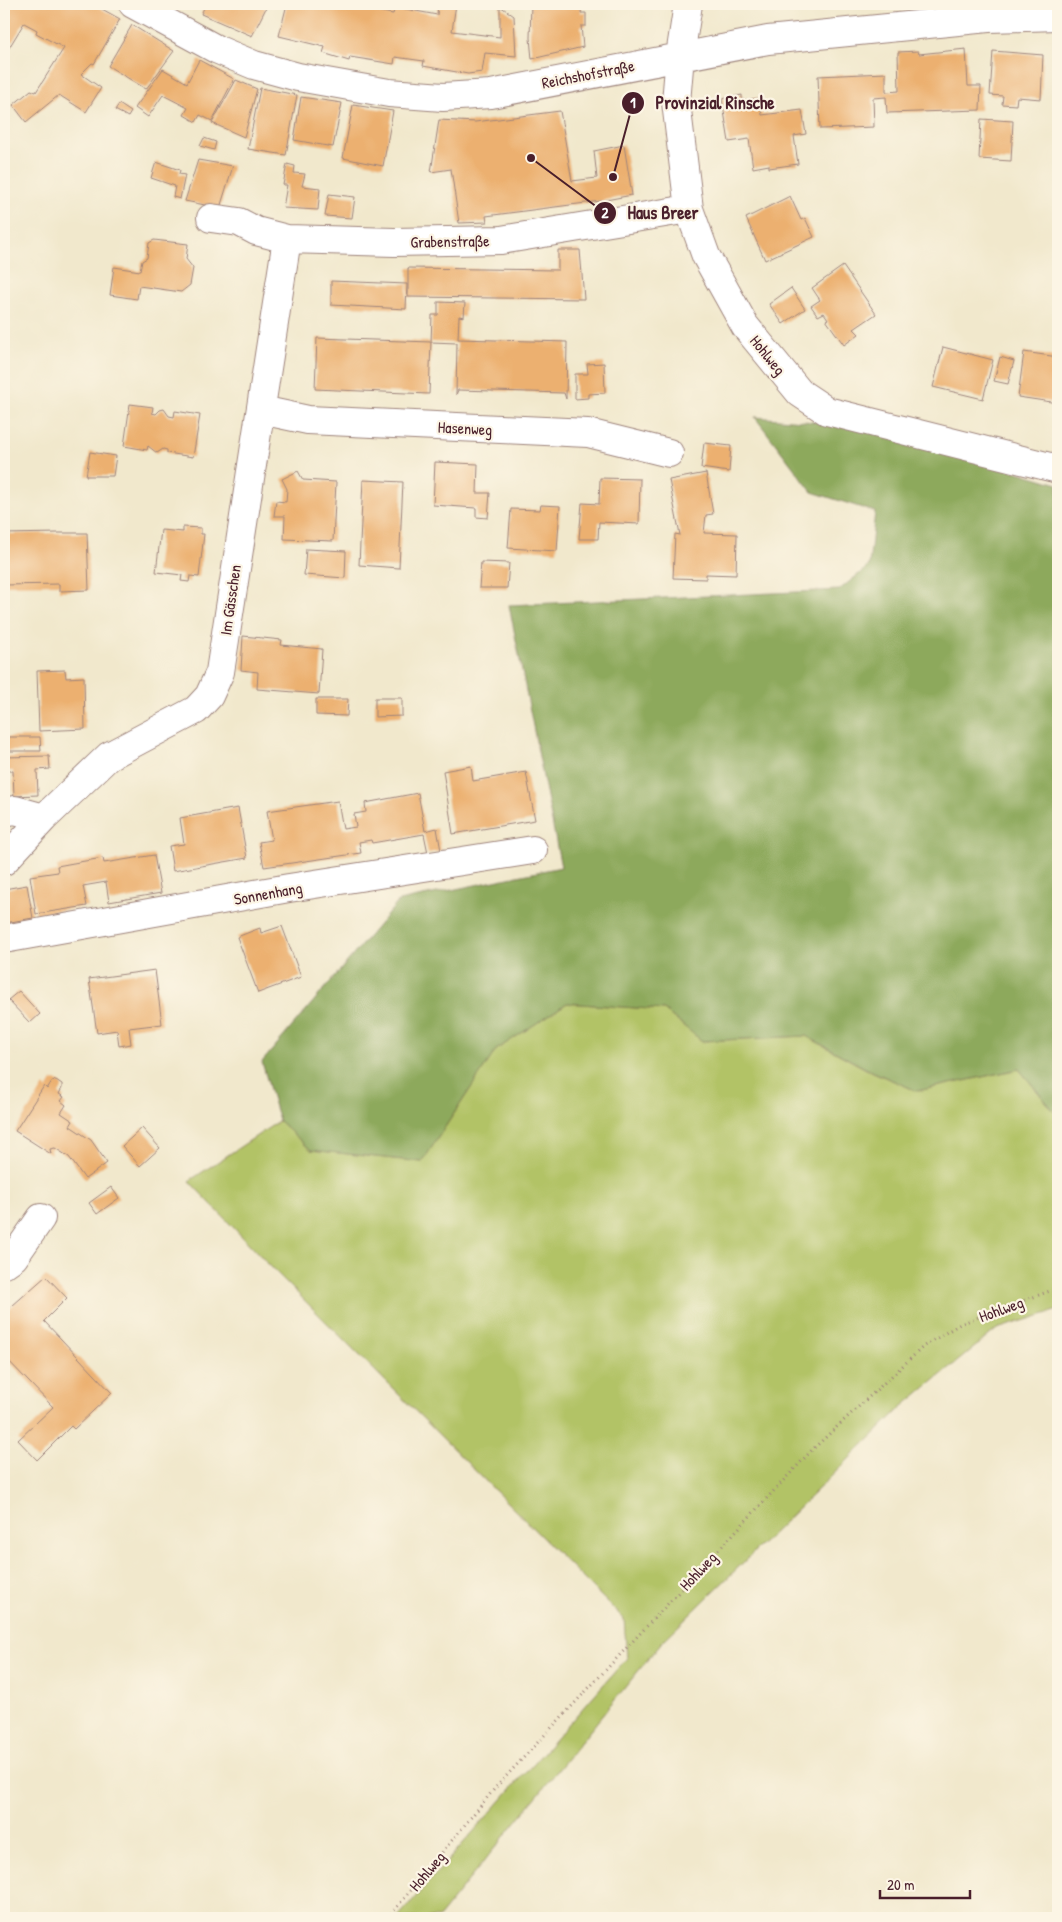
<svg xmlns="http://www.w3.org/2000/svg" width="1062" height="1922" font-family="'Patrick Hand',sans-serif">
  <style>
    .green { fill: #b2c366; stroke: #7e7148 }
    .forest { fill: #8da95b; stroke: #6c6443 }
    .building { fill: #ecb06f }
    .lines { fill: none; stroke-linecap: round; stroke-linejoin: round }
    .minor-casing { stroke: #9e847c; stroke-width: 30 }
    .path { stroke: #9e847c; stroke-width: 3; stroke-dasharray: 1 4; stroke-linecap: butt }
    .minor { stroke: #fff; stroke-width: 28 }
    .labels { text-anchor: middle; stroke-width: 4.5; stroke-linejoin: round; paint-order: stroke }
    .street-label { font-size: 16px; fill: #4a1f2b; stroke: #fcf5e5 }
    .leader { fill: none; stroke: #4a1f2b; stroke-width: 2 }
    .callout-dot { fill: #4a1f2b; stroke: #fcf5e5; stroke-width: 2 }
    .mark-label { font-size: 15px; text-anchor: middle; font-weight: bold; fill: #fff }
    .callout-label { font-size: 18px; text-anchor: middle; font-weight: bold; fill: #4a1f2b; stroke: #fcf5e5; stroke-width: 4.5; stroke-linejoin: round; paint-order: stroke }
  </style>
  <rect width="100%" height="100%" fill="#fcf5e5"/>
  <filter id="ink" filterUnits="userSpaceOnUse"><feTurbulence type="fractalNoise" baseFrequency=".02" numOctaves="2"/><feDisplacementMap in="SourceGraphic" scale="10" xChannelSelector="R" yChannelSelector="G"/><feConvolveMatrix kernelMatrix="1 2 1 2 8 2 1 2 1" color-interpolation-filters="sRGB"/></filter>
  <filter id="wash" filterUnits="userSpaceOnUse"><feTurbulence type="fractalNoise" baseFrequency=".0096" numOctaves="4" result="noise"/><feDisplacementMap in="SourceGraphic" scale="20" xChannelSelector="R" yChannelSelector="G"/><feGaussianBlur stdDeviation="1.12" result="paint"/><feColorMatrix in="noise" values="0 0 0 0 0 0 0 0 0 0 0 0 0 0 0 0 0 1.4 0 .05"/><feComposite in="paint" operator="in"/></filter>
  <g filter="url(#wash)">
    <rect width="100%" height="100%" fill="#f1e8cc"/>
    <!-- green -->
    <path class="green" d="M 567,1003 L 664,1010 L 702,1041 L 806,1036 L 866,1069 L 917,1091 L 1019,1069 L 1058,1116 L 1058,1310 L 997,1329 L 903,1406 L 661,1643 L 438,1918 L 397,1918 L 627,1658 L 624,1619 L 274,1270 L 189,1181 L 279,1121 L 311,1150 L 422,1162 L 496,1050 Z"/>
    <!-- forest -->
    <path class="forest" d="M 755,417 L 862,426 L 1058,484 L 1058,1116 L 1019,1069 L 917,1091 L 867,1069 L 806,1036 L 702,1041 L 664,1010 L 567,1003 L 496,1050 L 422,1162 L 311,1150 L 279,1121 L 262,1062 L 399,901 L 561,867 L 509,605 L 839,590 L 869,566 L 875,512 L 812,492 Z"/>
    <g id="blocks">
      <!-- building -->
      <path class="building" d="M 4,4 L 93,4 L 120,19 L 94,64 L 92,63 L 81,74 L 101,88 L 86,112 L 59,95 L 26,122 L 13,105 L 31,90 L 36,92 L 64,48 L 36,33 L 37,30 L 24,23 L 4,56 Z
        M 206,4 L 263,4 L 262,6 L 266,8 L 252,36 L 201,14 Z
        M 287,4 L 339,4 L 393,14 L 395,7 L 437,15 L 438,4 L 456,4 L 452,31 L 500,37 L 500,6 L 514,16 L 516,56 L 485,53 L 482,72 L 468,74 L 423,66 L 424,61 L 395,57 L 394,64 L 350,57 L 349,61 L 323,53 L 325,47 L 279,36 Z
        M 531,4 L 582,4 L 581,13 L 586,13 L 586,26 L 581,26 L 583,47 L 532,59 L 530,38 Z
        M 132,25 L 174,51 L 146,89 L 108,66 Z
        M 966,49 L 968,86 L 981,86 L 980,110 L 887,113 L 886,97 L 873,98 L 874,127 L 820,129 L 818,76 L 886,73 L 886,92 L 899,91 L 898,52 L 918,51 L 919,54 Z
        M 993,51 L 1043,55 L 1041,99 L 1017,97 L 1016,105 L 1002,104 L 1003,96 L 990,95 Z
        M 199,60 L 234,79 L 212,121 L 200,115 L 196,122 L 184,115 L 188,108 L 163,95 L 148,117 L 135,108 L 163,69 L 187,83 Z
        M 236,80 L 257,89 L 244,137 L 212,123 Z
        M 260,88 L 297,95 L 286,155 L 248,149 Z
        M 742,95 L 742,100 L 759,98 L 762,115 L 802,110 L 806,134 L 794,136 L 798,164 L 769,168 L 769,165 L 753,168 L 749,139 L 729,142 L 722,99 Z
        M 301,97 L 342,103 L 333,147 L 294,140 Z
        M 119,104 L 131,112 L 128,117 L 115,110 Z
        M 353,105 L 393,111 L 383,166 L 343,158 Z
        M 560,111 L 572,181 L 597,178 L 594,151 L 624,145 L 632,195 L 601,201 L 486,216 L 487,222 L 459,223 L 451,169 L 431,172 L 439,120 L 475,122 Z
        M 981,119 L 1013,121 L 1011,161 L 979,159 Z
        M 204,138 L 216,142 L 214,150 L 200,146 Z
        M 198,160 L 233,166 L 220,208 L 185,201 Z
        M 156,162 L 180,170 L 179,174 L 185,175 L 180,199 L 173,197 L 175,186 L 151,178 Z
        M 287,164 L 295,166 L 294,173 L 305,174 L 302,186 L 320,188 L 318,210 L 283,208 L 287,185 L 283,185 Z
        M 329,194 L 355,197 L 352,218 L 325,216 Z
        M 790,196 L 801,220 L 805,218 L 814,237 L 765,260 L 746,218 Z
        M 154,240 L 188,244 L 186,259 L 193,268 L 190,285 L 181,292 L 139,286 L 137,299 L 110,295 L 114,267 L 140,271 L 142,261 L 147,258 L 149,243 Z
        M 558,250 L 580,250 L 584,299 L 408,297 L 408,268 L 558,270 Z
        M 843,266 L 876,314 L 854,329 L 859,334 L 844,345 L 826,320 L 828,319 L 824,313 L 818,316 L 811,306 L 820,300 L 812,288 Z
        M 331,281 L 407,284 L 406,309 L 331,305 Z
        M 791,288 L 805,309 L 783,324 L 769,304 Z
        M 438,302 L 465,303 L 464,317 L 459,316 L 458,339 L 567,342 L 566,399 L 564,393 L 458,390 L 456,395 L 457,343 L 431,342 L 429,394 L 315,389 L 317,338 L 431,342 L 432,315 L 438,315 Z
        M 943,347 L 993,360 L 983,399 L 933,387 Z
        M 1024,352 L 1058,357 L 1058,403 L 1018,397 Z
        M 1000,357 L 1014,361 L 1008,384 L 994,381 Z
        M 604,363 L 605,393 L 588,394 L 588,398 L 575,399 L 575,374 L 588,374 L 587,364 Z
        M 130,404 L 153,407 L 152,413 L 156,414 L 160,410 L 164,409 L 169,416 L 174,417 L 175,411 L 200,415 L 193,457 L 167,453 L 167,450 L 163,449 L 157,453 L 148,446 L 147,450 L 124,446 Z
        M 704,443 L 731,446 L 729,472 L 701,468 Z
        M 90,452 L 116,456 L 113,476 L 86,476 Z
        M 435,462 L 478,464 L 477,493 L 490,493 L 488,518 L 476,517 L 476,508 L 433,505 Z
        M 298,471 L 303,480 L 336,482 L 333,541 L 284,539 L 285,516 L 274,516 L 276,501 L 286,502 L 287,489 L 282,479 Z
        M 706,473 L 713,514 L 706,515 L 704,533 L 737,534 L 736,575 L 706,574 L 706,579 L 673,578 L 675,534 L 680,535 L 669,480 Z
        M 600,478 L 640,479 L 639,524 L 599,522 L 598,539 L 579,539 L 582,503 L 599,504 Z
        M 363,480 L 403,482 L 399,568 L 359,565 Z
        M 541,505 L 560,506 L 557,551 L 508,548 L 511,509 L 540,510 Z
        M 183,527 L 201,528 L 201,534 L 204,534 L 199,577 L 190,576 L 189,582 L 181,581 L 182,575 L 156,572 L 161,530 L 183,532 Z
        M 58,533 L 87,533 L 89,590 L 59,591 L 59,584 L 4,585 L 4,534 Z
        M 306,549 L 346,551 L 345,578 L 304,575 Z
        M 481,562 L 509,563 L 507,588 L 479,588 Z
        M 243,636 L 282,640 L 281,645 L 322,649 L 319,694 L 257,689 L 258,672 L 241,670 Z
        M 65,670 L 66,678 L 84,677 L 85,729 L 39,731 L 37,671 Z
        M 375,698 L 402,698 L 402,716 L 375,717 Z
        M 316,699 L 348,699 L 347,716 L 316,715 Z
        M 4,737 L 40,737 L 41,751 L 4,751 Z
        M 49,756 L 50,769 L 37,770 L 38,795 L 14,796 L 13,771 L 4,771 L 4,757 Z
        M 471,766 L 473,781 L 526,772 L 535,820 L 453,834 L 443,771 Z
        M 418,793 L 425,831 L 437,828 L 441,851 L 428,853 L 424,834 L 372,843 L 371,840 L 359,842 L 361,853 L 264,867 L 259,842 L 272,840 L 267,811 L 338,801 L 343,829 L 356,827 L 354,814 L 366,812 L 365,803 Z
        M 238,808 L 247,858 L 173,871 L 169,846 L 184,844 L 180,818 Z
        M 154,855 L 161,893 L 109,902 L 106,882 L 83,886 L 87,906 L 36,914 L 30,876 L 58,872 L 57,866 L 79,862 L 103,858 L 104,863 Z
        M 27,885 L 33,918 L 5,923 L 4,889 Z
        M 282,926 L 301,977 L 258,993 L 237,937 L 260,928 L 261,933 Z
        M 155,970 L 162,1024 L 129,1028 L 131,1044 L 119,1046 L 117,1030 L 97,1033 L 89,979 Z
        M 19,991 L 40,1014 L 30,1023 L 8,1000 Z
        M 56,1080 L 62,1084 L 62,1088 L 59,1094 L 64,1097 L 61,1101 L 66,1105 L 61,1113 L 73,1121 L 70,1126 L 91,1140 L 107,1163 L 85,1179 L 69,1157 L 55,1148 L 50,1149 L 51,1154 L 15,1131 L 44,1086 L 47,1089 L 52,1081 Z
        M 142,1128 L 160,1148 L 140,1166 L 122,1146 Z
        M 111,1187 L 119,1198 L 97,1214 L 89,1203 Z
        M 46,1276 L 67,1298 L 44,1321 L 112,1393 L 74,1429 L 71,1426 L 37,1460 L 18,1440 L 53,1407 L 4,1356 L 4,1313 Z"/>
    </g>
  </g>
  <g filter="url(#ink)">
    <use href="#blocks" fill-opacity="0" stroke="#9e847c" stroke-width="1"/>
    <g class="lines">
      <defs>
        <path id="minor" d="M 133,4 L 216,49 L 254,65 L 298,77 L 389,93 L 443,97 L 491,94 L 768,40 L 988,18 L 1058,16
          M 688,4 L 680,56 L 676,102 L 689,209 L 706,256 L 745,326 L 800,393 L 827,411 L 1058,469
          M 211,218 L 239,222 L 256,231 L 287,239 L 394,242 L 501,240 L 689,209
          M 261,410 L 308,420 L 588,433 L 669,453
          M 4,812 L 15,810 L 44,818
          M 4,861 L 44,818 L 109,756 L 196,710 L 209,696 L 220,672 L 287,239
          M 4,939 L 289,888 L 533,850
          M 4,1264 L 14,1257 L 41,1218"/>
      </defs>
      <!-- minor casing -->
      <use href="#minor" class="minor-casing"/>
      <!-- path -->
      <path class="path" d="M 388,1918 L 496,1787 L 813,1449 L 924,1346 L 960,1324 L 1058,1288"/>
      <!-- minor -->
      <use href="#minor" class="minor"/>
    </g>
  </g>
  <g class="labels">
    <!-- street labels -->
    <g class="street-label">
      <text transform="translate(588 74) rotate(-11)" y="6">Reichshofstraße</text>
      <text transform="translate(450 241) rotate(-1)" y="6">Grabenstraße</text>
      <text transform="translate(768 355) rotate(51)" y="6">Hohlweg</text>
      <text transform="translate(465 428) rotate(3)" y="6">Hasenweg</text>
      <text transform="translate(230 600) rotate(-82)" y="6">Im Gässchen</text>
      <text transform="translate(268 893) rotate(-10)" y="6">Sonnenhang</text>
      <text transform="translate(1001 1309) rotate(-20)" y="6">Hohlweg</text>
      <text transform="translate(698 1571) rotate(-47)" y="6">Hohlweg</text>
      <text transform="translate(427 1871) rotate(-50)" y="6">Hohlweg</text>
    </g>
  </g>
  <!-- callouts -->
  <path class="leader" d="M613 177L633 103M531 158L605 213"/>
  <g class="callout-dot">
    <circle cx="613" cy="177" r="5"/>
    <circle cx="531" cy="158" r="5"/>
    <circle cx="633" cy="103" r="12"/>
    <circle cx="605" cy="213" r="12"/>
  </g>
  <g class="mark-label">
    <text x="633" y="108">1</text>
    <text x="605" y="218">2</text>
  </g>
  <g class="callout-label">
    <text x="715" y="109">Provinzial Rinsche</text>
    <text x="663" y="219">Haus Breer</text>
  </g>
  <!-- margin -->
  <rect width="1062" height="1922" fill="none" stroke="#fcf5e5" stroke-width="20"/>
  <!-- scale -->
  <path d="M880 1890v8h90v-8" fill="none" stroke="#4a1f2b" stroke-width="2.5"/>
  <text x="887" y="1890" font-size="15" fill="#4a1f2b" stroke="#fcf5e5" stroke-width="4" paint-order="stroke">20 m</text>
</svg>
